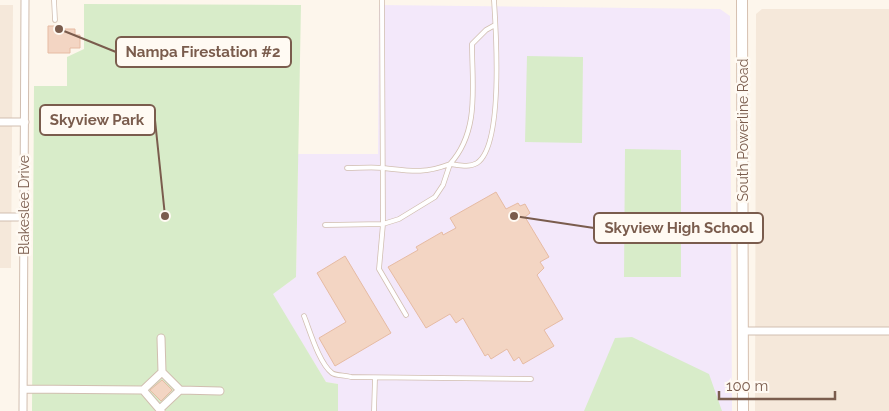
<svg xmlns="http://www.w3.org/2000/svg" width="889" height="411" font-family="Raleway,sans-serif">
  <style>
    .residential { fill: #f5e8da }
    .education { fill: #f3e8fa }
    .green { fill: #d8ecc9 }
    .building { fill: #f3d5c3; stroke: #e6bba3 }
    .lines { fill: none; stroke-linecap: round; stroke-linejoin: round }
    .lane-casing { stroke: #d1beb0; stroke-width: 5.5 }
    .street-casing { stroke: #d1beb0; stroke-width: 9 }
    .secondary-casing { stroke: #d6c0b0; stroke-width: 12 }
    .lane { stroke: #fff; stroke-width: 4 }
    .street { stroke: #fff; stroke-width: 7 }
    .secondary { stroke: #fff; stroke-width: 10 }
    .labels { text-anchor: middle; stroke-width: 5; stroke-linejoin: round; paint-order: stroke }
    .street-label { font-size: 14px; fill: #7a5c4d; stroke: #fffaf3 }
    .leader { fill: none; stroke: #7a5c4d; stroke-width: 2 }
    .callout-dot { fill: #7a5c4d; stroke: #fffaf3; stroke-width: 2 }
    .callout { fill: #fffaf3; stroke: #7a5c4d; stroke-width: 2 }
    .callout-label { font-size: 15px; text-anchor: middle; font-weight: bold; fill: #7a5c4d }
  </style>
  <rect width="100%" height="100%" fill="#fdf6ec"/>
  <!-- residential -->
  <path class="residential" d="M 0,5 L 13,5 L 11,268 L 0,268 Z
    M 762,9 L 889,9 L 889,411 L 755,411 L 756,14 Z"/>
  <!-- education -->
  <path class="education" d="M 379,5 L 720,9 L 730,16 L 732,411 L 338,411 L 338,384 L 326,382 L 272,294 L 296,277 L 298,154 L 378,154 Z"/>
  <!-- green -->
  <path class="green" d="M 84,4 L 301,5 L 296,277 L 273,294 L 326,382 L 338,384 L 338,411 L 32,411 L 34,86 L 67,86 L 67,57 L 84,49 Z
    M 527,56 L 583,57 L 582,143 L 525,142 Z
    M 625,149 L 681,150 L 681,277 L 624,277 Z
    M 632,337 L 709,374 L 722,411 L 584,411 L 615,338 Z"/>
  <!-- building -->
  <path class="building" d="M 48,26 L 62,26 L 62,29 L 75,29 L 75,35 L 80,35 L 80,48 L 70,48 L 70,53 L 48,53 Z
    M 496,192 L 506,209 L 518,203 L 520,206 L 525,204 L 530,213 L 525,217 L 549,257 L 540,262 L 544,268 L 537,275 L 563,319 L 544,330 L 554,346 L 523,364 L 519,357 L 514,361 L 507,349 L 491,359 L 488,354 L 485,356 L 463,318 L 456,323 L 450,314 L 426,328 L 388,267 L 418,250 L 416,247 L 442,232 L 443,235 L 456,228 L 450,218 Z
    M 345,256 L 391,333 L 335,366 L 319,338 L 346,322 L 317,273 Z
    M 162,380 L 172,390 L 161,401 L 150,390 Z"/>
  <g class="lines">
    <defs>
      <path id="lane" d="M 54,0 L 55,20
        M 382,0 L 383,224 L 379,269 L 406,315
        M 450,164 C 459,165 469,168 477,163 C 504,145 496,31 494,0
        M 450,164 C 480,131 472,86 472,44 L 486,30 L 495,25
        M 325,225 L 383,224 L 399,219 L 435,197 L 443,185 L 450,164 C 424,174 411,171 384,168 C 372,167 359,168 347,168
        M 304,316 C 310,331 319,363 332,373 C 336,376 345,375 351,377 L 531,379
        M 374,411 L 375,378"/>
      <path id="street" d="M 0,122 L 25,122
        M 0,217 L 24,217
        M 743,331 L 889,331
        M 161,338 L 162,372 L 180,390
        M 23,389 L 143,390 L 162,372
        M 143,390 L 161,411
        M 161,408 L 180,390 L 220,391
        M 23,411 L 25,0"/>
      <path id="secondary" d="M 742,0 L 743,411"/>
    </defs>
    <!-- lane casing -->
    <use href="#lane" class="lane-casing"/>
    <!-- street casing -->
    <use href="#street" class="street-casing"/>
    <!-- secondary casing -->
    <use href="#secondary" class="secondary-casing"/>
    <!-- lane -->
    <use href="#lane" class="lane"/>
    <!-- street -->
    <use href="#street" class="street"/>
    <!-- secondary -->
    <use href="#secondary" class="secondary"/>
  </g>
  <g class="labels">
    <!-- street labels -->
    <g class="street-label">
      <text transform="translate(743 130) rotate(-90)" y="5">South Powerline Road</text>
      <text transform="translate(24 205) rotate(-90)" y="5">Blakeslee Drive</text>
    </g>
  </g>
  <!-- callouts -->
  <path class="leader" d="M59 29L116 52M165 216L155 120M514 216L594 228"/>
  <g class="callout-dot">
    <circle cx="59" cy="29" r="5"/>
    <circle cx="165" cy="216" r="5"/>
    <circle cx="514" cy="216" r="5"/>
  </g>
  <g class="callout">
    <rect x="116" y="37" width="175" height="30" rx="5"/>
    <rect x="40" y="105" width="115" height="30" rx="5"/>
    <rect x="594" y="213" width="169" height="30" rx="5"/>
  </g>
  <g class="callout-label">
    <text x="203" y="57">Nampa Firestation #2</text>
    <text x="97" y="125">Skyview Park</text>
    <text x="679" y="233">Skyview High School</text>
  </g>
  <!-- scale -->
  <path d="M719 391v8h116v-8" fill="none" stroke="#7a5c4d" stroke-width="2.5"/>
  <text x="726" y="391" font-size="15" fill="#7a5c4d" stroke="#fffaf3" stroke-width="4" paint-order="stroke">100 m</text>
</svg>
